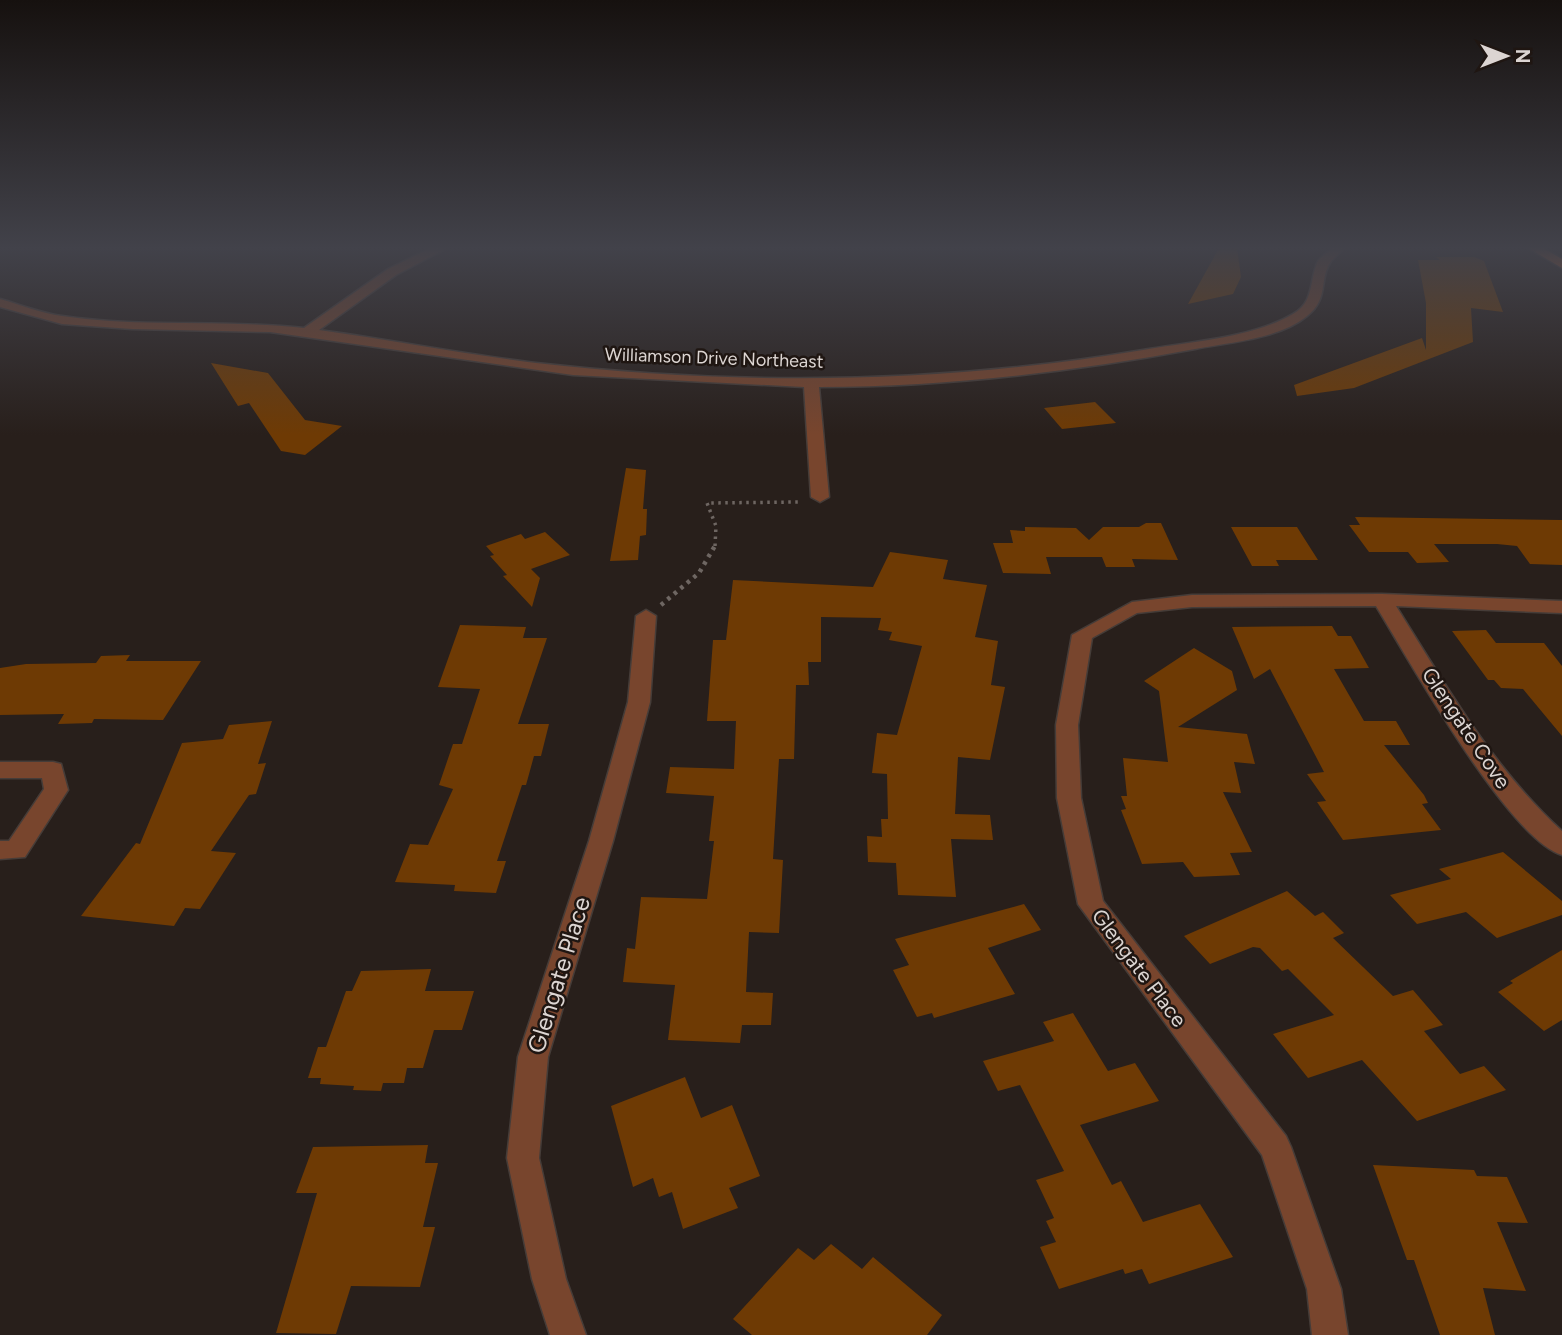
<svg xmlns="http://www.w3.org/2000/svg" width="1562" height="1335" font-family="Figtree,sans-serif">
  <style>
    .building { fill: #6e3a04 }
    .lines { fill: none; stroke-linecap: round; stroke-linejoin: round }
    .minor-casing { stroke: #453c38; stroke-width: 3 }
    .major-casing { stroke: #453c38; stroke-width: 3 }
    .path-far1 { stroke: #6e6662; stroke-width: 3.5; stroke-dasharray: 2.5 4.5; stroke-linecap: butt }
    .path { stroke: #6e6662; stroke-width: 4.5; stroke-dasharray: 3.5 5; stroke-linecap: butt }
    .minor { fill: #78452d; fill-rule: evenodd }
    .major { fill: #ce632c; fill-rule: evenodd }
    .labels { text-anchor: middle; stroke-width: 5; stroke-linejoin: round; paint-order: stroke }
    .far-street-label { font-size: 18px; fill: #dcd5d2; stroke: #1f1612 }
    .street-label { font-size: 21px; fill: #dcd5d2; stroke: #1f1612 }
    .near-street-label { font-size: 24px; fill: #dcd5d2; stroke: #1f1612 }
  </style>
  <rect width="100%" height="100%" fill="#281f1b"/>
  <!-- building -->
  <path class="building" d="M 1219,248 L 1237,248 L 1241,277 L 1233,294 L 1188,304 Z
    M 1436,257 L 1474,257 L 1484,261 L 1503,312 L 1471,308 L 1473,342 L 1354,388 L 1297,396 L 1294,385 L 1422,338 L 1426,350 L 1426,303 L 1418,260 L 1440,260 Z
    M 211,363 L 268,373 L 305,420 L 342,426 L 305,455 L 281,451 L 249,403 L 238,406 Z
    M 1095,402 L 1116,423 L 1062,429 L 1044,408 Z
    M 626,468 L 646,470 L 643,509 L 647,509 L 646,535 L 640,536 L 638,560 L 610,561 Z
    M 1355,517 L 1562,520 L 1562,565 L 1530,564 L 1517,546 L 1497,544 L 1434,544 L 1449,562 L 1417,563 L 1408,552 L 1369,552 L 1349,525 L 1360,525 Z
    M 1146,523 L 1161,523 L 1178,560 L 1132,559 L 1135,567 L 1106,567 L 1102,557 L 1046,557 L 1051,574 L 1003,573 L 993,543 L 1013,543 L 1010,530 L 1025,531 L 1025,527 L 1076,528 L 1089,540 L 1103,527 L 1139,527 Z
    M 1231,527 L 1297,527 L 1318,560 L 1276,560 L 1279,566 L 1252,566 Z
    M 545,532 L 570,555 L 531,569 L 540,578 L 532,607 L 503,576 L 507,575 L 490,556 L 494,555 L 486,546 L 521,534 L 525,539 Z
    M 890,552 L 948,560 L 943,579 L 987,585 L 975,637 L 998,641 L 991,685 L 1005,687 L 990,760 L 958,757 L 955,814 L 990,815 L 993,840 L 951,839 L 956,897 L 898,895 L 896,863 L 868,862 L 867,836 L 882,837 L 881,819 L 888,819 L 887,774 L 872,773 L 877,733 L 897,735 L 922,646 L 889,640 L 892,632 L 878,630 L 881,618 L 821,617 L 821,662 L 808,662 L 809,685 L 796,685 L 794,759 L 779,759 L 773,859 L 783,860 L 779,933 L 749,932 L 746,992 L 773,993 L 771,1025 L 742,1025 L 740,1043 L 668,1040 L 675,985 L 623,982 L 627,948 L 635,949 L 641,897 L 707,899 L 714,841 L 709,841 L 714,796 L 666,793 L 670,767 L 734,769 L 736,721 L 707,721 L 713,640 L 726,640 L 733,580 L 873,587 Z
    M 460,625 L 526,627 L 523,638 L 547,638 L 518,724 L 549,724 L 541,756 L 534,756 L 526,785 L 522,785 L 497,861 L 506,861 L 496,893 L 454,891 L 455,885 L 395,882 L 410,844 L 428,845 L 453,789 L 439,785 L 453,744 L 462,744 L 480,689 L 438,687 Z
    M 1332,626 L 1338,636 L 1351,636 L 1369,668 L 1334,669 L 1364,721 L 1396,721 L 1410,745 L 1384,745 L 1424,795 L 1428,803 L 1422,804 L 1441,830 L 1343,840 L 1317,802 L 1326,801 L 1307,774 L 1324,772 L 1270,669 L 1254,679 L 1232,627 Z
    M 1486,630 L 1496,643 L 1544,643 L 1562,666 L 1562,736 L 1523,689 L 1501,688 L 1494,680 L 1488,680 L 1452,631 Z
    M 1194,648 L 1232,671 L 1237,690 L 1178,727 L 1247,734 L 1255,764 L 1234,762 L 1241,793 L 1223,792 L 1252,852 L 1230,853 L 1240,875 L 1194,877 L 1183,862 L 1142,864 L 1121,810 L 1126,809 L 1121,796 L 1127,796 L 1123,758 L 1168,762 L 1159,691 L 1144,681 Z
    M 130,655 L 126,661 L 201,661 L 163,720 L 94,719 L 92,723 L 58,724 L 64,714 L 0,715 L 0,668 L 26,664 L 96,663 L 101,656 Z
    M 272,721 L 258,764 L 266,763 L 256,794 L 249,795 L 211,851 L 236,853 L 200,909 L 185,908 L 174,926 L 81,916 L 136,843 L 140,844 L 182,743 L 223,739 L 229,725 Z
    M 1503,852 L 1562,901 L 1562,915 L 1497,938 L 1466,912 L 1417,924 L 1390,895 L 1451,879 L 1439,869 Z
    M 1287,891 L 1315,916 L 1323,912 L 1344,933 L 1333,938 L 1393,996 L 1413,990 L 1443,1025 L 1424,1031 L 1460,1074 L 1484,1066 L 1506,1090 L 1417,1121 L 1362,1060 L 1308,1078 L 1273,1034 L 1334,1015 L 1288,969 L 1282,971 L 1260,948 L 1253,947 L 1210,964 L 1184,936 Z
    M 1024,904 L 1041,930 L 988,948 L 1015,994 L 934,1018 L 932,1013 L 917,1017 L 893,970 L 909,965 L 895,939 Z
    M 1562,950 L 1562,1020 L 1544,1031 L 1498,992 L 1513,983 L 1510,981 Z
    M 431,969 L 425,991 L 474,991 L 462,1030 L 434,1030 L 423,1068 L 407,1068 L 404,1083 L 383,1083 L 381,1091 L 353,1090 L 354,1086 L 320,1084 L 321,1078 L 308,1078 L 318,1047 L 326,1047 L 346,991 L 352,991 L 361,971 Z
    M 1073,1013 L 1108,1071 L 1135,1063 L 1159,1101 L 1080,1125 L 1112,1185 L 1121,1181 L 1143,1222 L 1200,1204 L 1233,1257 L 1149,1284 L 1142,1269 L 1125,1274 L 1123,1269 L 1059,1289 L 1040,1247 L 1056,1242 L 1046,1221 L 1054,1218 L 1036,1180 L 1064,1171 L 1020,1085 L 998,1091 L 983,1061 L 1054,1041 L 1043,1022 Z
    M 685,1077 L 701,1118 L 732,1105 L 760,1176 L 729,1188 L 738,1208 L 683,1229 L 672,1192 L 659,1197 L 653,1178 L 633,1187 L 611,1106 Z
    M 428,1145 L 425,1163 L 438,1163 L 423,1227 L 435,1227 L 420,1287 L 351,1286 L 336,1334 L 276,1333 L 317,1193 L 296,1193 L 313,1147 Z
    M 1373,1165 L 1474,1170 L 1477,1176 L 1507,1177 L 1528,1223 L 1497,1222 L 1526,1291 L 1483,1288 L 1495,1335 L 1440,1335 L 1414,1260 L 1407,1260 Z
    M 831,1244 L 862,1269 L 873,1257 L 942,1315 L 927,1335 L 752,1335 L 733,1319 L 798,1248 L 814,1260 Z"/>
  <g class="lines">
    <defs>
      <path id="minor" d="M 431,248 L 447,248 L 396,275 L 319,330 C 391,340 463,354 536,363 C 737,386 942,384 1143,350 C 1188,342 1253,338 1293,314 C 1314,302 1309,283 1317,263 C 1319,258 1327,253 1332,248 L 1345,248 C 1340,253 1333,258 1330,263 C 1319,280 1329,299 1307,316 C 1279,339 1230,342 1195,349 C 1071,372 946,387 819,387 L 829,497 L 820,502 L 811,497 L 804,387 L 573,375 L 270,332 L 132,329 L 62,324 L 0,307 L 0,299 C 21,305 41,313 62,316 C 142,328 224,319 304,328 L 388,269 Z
        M 1382,594 L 1562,601 L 1562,613 L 1396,606 C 1446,686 1492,767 1562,831 L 1562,855 C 1508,839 1408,658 1376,606 L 1192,607 L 1137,613 L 1092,638 L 1078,725 L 1081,798 L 1103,901 L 1286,1136 L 1291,1147 L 1341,1289 L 1348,1335 L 1312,1335 L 1307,1289 L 1262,1155 L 1078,904 L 1057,798 L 1056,725 L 1072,635 L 1132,602 L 1192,595 Z
        M 646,610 L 656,616 L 650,702 L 613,841 L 548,1057 L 539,1158 L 566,1279 L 586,1335 L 550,1335 L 532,1279 L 507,1158 L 518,1057 L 589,841 L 628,702 L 636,616 Z
        M 0,762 L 53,762 L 61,764 L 68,790 L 25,857 L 0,859 L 0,841 L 9,841 L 44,789 L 42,778 L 0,778 Z"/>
      <path id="major" d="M 1528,248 L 1543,248 L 1562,259 L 1562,268 Z"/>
    </defs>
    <!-- minor casing -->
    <use href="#minor" class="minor-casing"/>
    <!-- major casing -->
    <use href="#major" class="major-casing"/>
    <!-- path-far1 -->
    <path class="path-far1" d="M 715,546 L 716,526 L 707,503 L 799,502"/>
    <!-- path -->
    <path class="path" d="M 661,605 L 699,573 L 716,544"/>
    <!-- minor -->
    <use href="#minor" class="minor"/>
    <!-- major -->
    <use href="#major" class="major"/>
  </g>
  <!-- sky -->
  <linearGradient id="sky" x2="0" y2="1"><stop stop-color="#16110f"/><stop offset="0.57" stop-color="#42424a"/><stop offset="1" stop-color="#42424a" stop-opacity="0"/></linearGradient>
  <rect width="1562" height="435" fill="url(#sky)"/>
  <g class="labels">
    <!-- far-street labels -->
    <g class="far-street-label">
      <text transform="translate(714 358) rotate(2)" y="6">Williamson Drive Northeast</text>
    </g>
    <!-- street labels -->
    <g class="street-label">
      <text transform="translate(1466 728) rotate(56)" y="7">Glengate Cove</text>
      <text transform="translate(1139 968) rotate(53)" y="7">Glengate Place</text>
    </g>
    <!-- near-street labels -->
    <g class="near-street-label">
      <text transform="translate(559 975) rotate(-73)" y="8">Glengate Place</text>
    </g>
  </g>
  <!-- north arrow -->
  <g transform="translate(1506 56) rotate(90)" stroke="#1f1612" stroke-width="5" paint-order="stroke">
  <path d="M0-5L12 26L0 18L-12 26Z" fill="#dcd5d2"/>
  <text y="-10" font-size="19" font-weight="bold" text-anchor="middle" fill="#dcd5d2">N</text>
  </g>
</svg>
